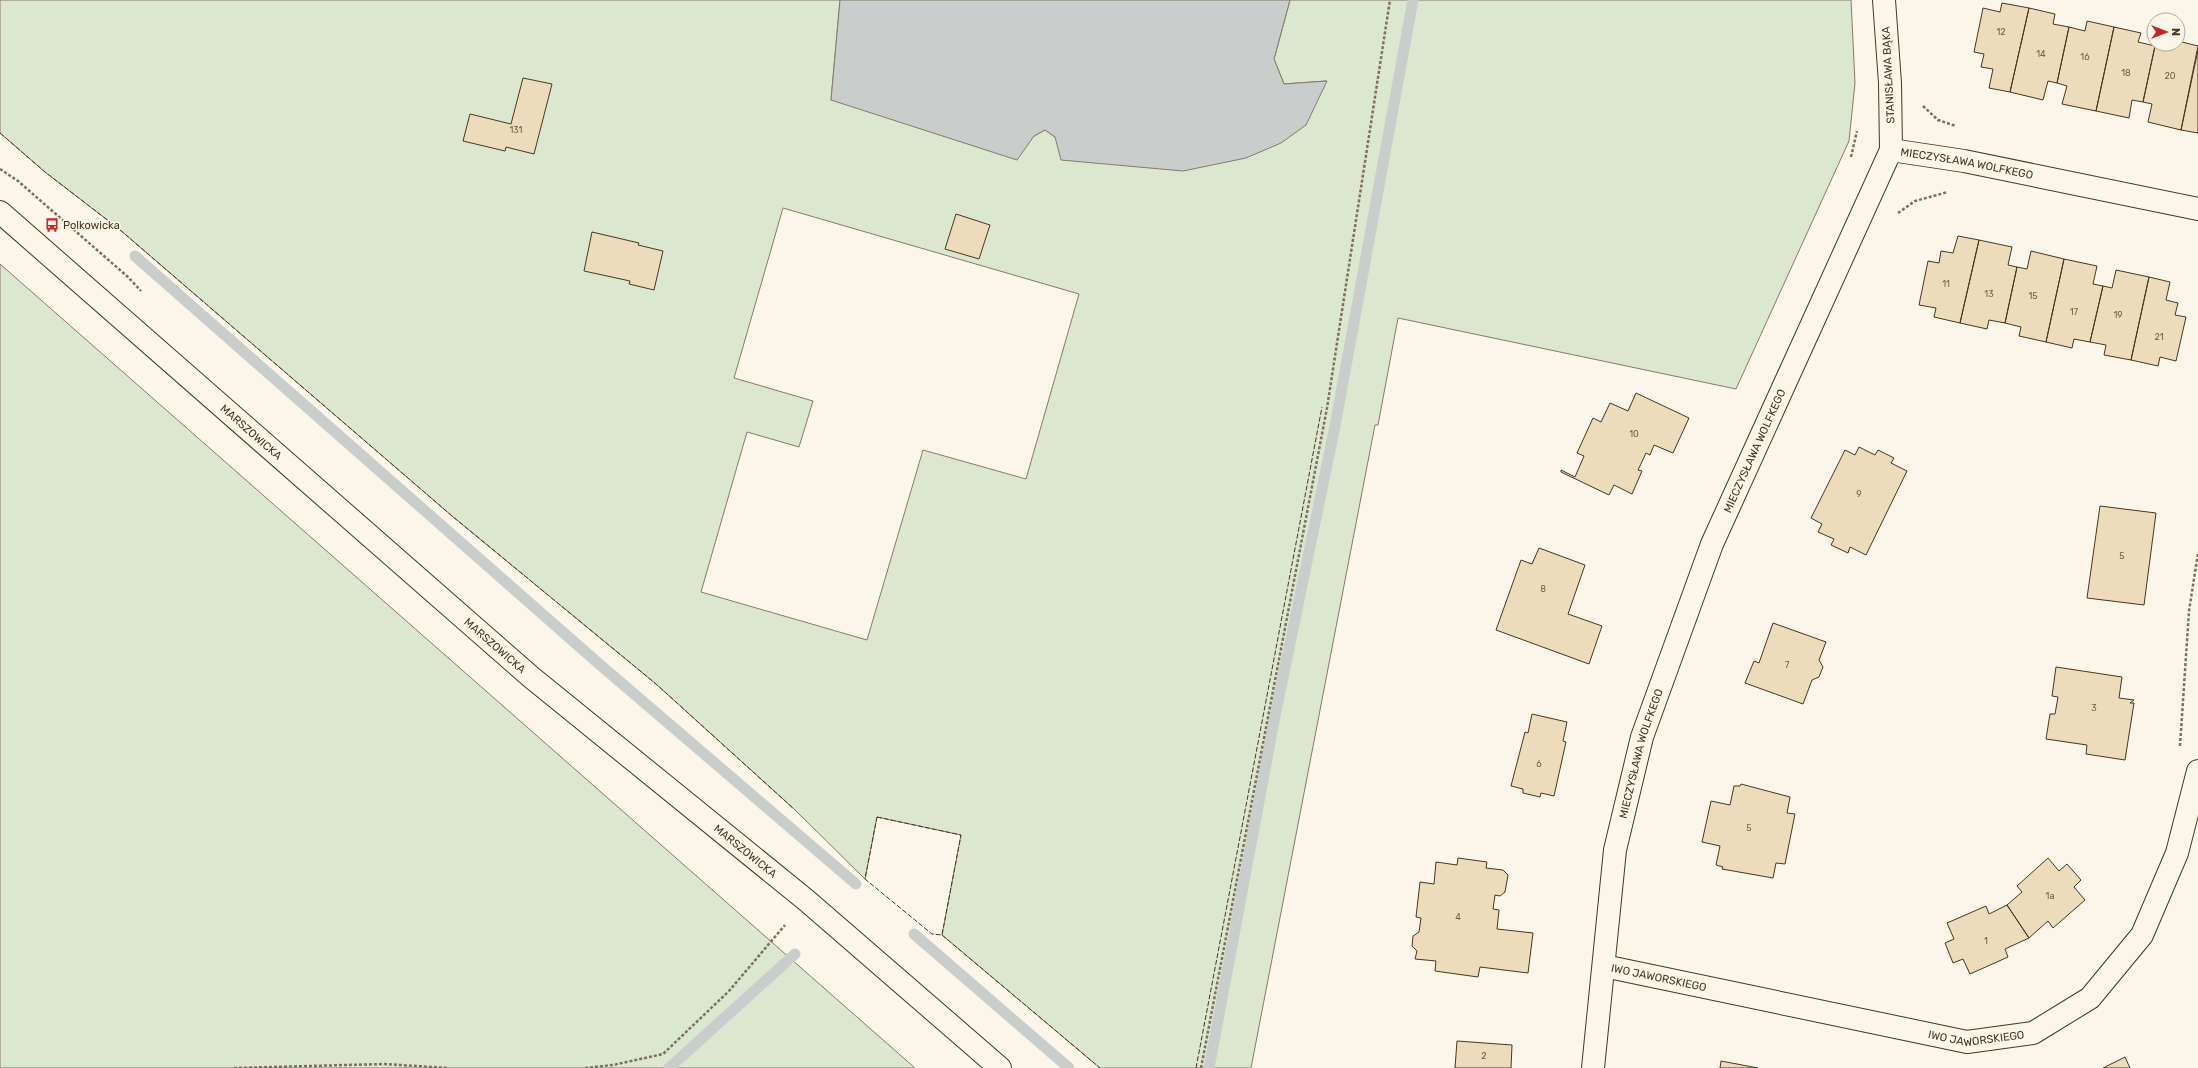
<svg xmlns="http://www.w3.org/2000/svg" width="2198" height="1068" font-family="Rubik,sans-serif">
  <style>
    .green { fill: #dce7d0; stroke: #887966; fill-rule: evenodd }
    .water { fill: #c9cecd; stroke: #887966 }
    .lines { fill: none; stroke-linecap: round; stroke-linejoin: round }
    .stream { stroke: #c9cecd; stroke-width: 11 }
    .building { fill: #ecdcbc; stroke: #4a3520 }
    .street-casing { stroke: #4a3520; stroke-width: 24 }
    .secondary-casing { stroke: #4a3520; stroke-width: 24 }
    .path { stroke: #7f6f5c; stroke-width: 2.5; stroke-dasharray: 3 2; stroke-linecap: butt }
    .street { stroke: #fbf6e9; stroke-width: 22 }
    .secondary { stroke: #fbf6e9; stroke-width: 22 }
    .fence { stroke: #4a3520; stroke-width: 1; stroke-dasharray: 5 2; stroke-linecap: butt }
    .labels { text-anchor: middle; stroke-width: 3; stroke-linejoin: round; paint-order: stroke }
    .number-label { font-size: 9px; fill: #725f47 }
    .street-label { font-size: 11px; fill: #4a3520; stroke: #fbf6e9 }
    .poi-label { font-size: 11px; fill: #4a3520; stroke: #fbf6e9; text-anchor: start }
  </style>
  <rect width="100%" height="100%" fill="#fbf6e9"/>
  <!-- green -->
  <path class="green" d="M 0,0 L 840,0 L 831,100 L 1034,136 L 1045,130 L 1055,137 L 1326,81 L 1284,84 L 1274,59 L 1290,0 L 1851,0 L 1855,83 L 1849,141 L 1736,389 L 1398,318 L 1378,425 L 1375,425 L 1251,1068 L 1100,1068 L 942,935 L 961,835 L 877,817 L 865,879 L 794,809 L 656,684 L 452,516 L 119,229 L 45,172 L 0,133 ZM 783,208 L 1079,294 L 1026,479 L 923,450 L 867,640 L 701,592 L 747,432 L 799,447 L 813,401 L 734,378 Z
    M 0,264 L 915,1068 L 0,1068 Z"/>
  <!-- water -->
  <path class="water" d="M 840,0 L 1290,0 L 1274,59 L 1284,84 L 1327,81 L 1306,125 L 1281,143 L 1246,158 L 1183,171 L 1061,160 L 1055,137 L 1045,130 L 1034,136 L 1017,160 L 831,100 Z"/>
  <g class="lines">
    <!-- stream -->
    <path class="stream" d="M 135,256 L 598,663 L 856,884
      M 914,934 L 1069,1068
      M 669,1068 L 795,954
      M 1209,1068 L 1275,716 L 1335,426 L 1413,0"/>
  </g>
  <!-- building -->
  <path class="building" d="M 2002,3 L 2029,8 L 2010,92 L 1989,88 L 1993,69 L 1981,67 L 1984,54 L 1974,52 L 1983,8 L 2000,12 Z
    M 2029,8 L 2055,14 L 2053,24 L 2069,27 L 2057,83 L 2048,81 L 2043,100 L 2010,92 Z
    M 2087,21 L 2114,27 L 2096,111 L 2062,104 L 2067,86 L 2057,83 L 2069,27 L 2085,31 Z
    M 2114,27 L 2141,33 L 2138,42 L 2155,46 L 2143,102 L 2132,100 L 2129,118 L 2096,111 Z
    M 2178,41 L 2198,46 L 2181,130 L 2148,122 L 2152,104 L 2143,102 L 2155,46 L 2170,49 L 2171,44 L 2178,44 Z
    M 2198,50 L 2198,133 L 2181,130 Z
    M 523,78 L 552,84 L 534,154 L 506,147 L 505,151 L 463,141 L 470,114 L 511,124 Z
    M 956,214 L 990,225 L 979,259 L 945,249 Z
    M 592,232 L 639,243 L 638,245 L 663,251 L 654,290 L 629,284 L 630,281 L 584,271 Z
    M 1958,236 L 1979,240 L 1960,323 L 1934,317 L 1936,308 L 1919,305 L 1928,261 L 1939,263 L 1941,251 L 1953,253 Z
    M 1979,240 L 2012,247 L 2008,265 L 2017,267 L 2005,323 L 1989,320 L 1987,329 L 1960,323 Z
    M 2031,251 L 2064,259 L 2046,342 L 2019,336 L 2021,327 L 2005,323 L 2017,267 L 2027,269 Z
    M 2064,259 L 2097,266 L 2093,284 L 2103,286 L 2090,342 L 2074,339 L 2072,348 L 2046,342 Z
    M 2116,270 L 2149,277 L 2131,360 L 2104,355 L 2106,345 L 2090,342 L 2103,286 L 2112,288 Z
    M 2149,277 L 2170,282 L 2166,300 L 2178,303 L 2175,315 L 2186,317 L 2176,361 L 2160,357 L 2158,366 L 2131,360 Z
    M 1636,393 L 1689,418 L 1673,453 L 1654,445 L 1650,455 L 1646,453 L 1638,470 L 1642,471 L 1632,494 L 1614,485 L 1609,495 L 1561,472 L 1561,470 L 1575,477 L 1584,456 L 1577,453 L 1593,418 L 1601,422 L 1610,403 L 1628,411 Z
    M 1859,447 L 1875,455 L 1878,450 L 1894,458 L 1891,463 L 1907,471 L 1866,555 L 1850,547 L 1848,553 L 1831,545 L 1834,539 L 1818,532 L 1822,524 L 1811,518 L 1845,450 L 1855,455 Z
    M 2100,506 L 2156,513 L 2144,605 L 2087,598 Z
    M 1539,548 L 1585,565 L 1568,614 L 1602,626 L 1589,664 L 1496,630 L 1521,560 L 1532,564 Z
    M 1773,623 L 1826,642 L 1819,660 L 1823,667 L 1819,677 L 1812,680 L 1803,704 L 1745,683 L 1754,661 L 1759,663 Z
    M 2056,667 L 2122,677 L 2119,698 L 2134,700 L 2130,703 L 2134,703 L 2125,760 L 2086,754 L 2087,745 L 2046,739 L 2050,714 L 2055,714 L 2058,697 L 2052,696 Z
    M 1532,714 L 1567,722 L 1563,741 L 1566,742 L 1554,796 L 1541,793 L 1540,797 L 1523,793 L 1523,789 L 1511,786 L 1525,732 L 1528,733 Z
    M 1741,784 L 1790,797 L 1787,813 L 1795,814 L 1785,864 L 1776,863 L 1773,878 L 1722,869 L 1723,867 L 1716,865 L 1720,846 L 1702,842 L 1711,801 L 1730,805 L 1734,786 L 1740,786 Z
    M 1458,858 L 1487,862 L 1486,868 L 1503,870 L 1508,875 L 1505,892 L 1500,896 L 1495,895 L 1493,909 L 1499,910 L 1497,929 L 1533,933 L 1528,973 L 1480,967 L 1478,977 L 1435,971 L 1436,961 L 1415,959 L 1417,951 L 1412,946 L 1413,936 L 1419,932 L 1421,918 L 1416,917 L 1420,882 L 1434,884 L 1436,862 L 1457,865 Z
    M 2048,858 L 2059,871 L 2067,864 L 2081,880 L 2074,887 L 2085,900 L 2053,928 L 2048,921 L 2029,938 L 2007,905 L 2022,892 L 2017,886 Z
    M 2007,905 L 2029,938 L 2005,949 L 2008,957 L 1970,974 L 1963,959 L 1953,963 L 1945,943 L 1954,939 L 1947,923 L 1986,906 L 1989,914 Z
    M 1457,1041 L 1512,1045 L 1511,1068 L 1455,1068 Z
    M 2125,1057 L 2130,1068 L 2103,1068 Z
    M 1721,1061 L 1758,1068 L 1720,1068 Z"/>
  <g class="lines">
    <defs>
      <g id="street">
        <path id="s1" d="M 1891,150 L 1964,161 L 2198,209"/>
        <path id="s2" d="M 1604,966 L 1967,1042 L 2033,1033 L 2090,998 L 2142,935 L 2177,853 L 2198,771"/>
        <path id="s3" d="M 1593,1068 L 1615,850 L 1642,737 L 1712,544 L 1891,150 L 1890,83 L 1884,0"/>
      </g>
      <g id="secondary">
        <path id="s4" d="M 0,212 L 531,677 L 806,900 L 1000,1068"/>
      </g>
    </defs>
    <!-- street casing -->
    <use href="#street" class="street-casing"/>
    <!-- secondary casing -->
    <use href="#secondary" class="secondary-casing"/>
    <!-- path -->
    <path class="path" d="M 1923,106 L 1938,120 L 1956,126
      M 1851,157 L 1857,131
      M 0,169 L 18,181 L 128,277 L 141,291
      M 1898,213 L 1915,201 L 1948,192
      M 2180,746 L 2189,611 L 2198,553
      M 234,1068 L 384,1064 L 448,1068
      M 585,1068 L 613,1065 L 663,1054 L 729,991 L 785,925
      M 1201,1068 L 1327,408 L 1390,0"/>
    <!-- street -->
    <use href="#street" class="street"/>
    <!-- secondary -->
    <use href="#secondary" class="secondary"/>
    <!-- fence -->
    <path class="fence" d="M 0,133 L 45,172 L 119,229 L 452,516 L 656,684 L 794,809
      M 877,817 L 961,835 L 942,935 L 932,934 L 865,879 Z
      M 942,935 L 1100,1068
      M 1196,1068 L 1322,407"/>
  </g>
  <!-- icons -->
  <defs>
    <symbol id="bus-bare" viewBox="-9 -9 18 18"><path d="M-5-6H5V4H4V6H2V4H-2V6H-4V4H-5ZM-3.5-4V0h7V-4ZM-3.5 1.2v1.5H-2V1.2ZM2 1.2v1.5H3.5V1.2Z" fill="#c62828" stroke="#fbf6e9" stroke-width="2.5" paint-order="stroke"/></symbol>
  </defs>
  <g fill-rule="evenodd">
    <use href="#bus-bare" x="42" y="215" width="20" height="20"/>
  </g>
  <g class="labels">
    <!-- number labels -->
    <g class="number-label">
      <text x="2001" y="35">12</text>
      <text x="2041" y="57">14</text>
      <text x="2085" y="60">16</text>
      <text x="2126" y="76">18</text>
      <text x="2170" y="79">20</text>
      <text x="516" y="133">131</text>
      <text x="1946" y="287">11</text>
      <text x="1989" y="297">13</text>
      <text x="2033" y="299">15</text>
      <text x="2074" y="315">17</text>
      <text x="2118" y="318">19</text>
      <text x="2159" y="340">21</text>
      <text x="1634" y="437">10</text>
      <text x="1859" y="497">9</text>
      <text x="2122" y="559">5</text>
      <text x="1543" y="592">8</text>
      <text x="1787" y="668">7</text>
      <text x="2094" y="711">3</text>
      <text x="1539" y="767">6</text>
      <text x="1749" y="831">5</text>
      <text x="2050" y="899">1a</text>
      <text x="1458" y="920">4</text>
      <text x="1986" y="944">1</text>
      <text x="1484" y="1059">2</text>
    </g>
    <!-- street labels -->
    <g class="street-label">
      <text transform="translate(1888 75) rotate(-93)" y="4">STANISŁAWA BĄKA</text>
      <text dy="4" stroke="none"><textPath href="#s1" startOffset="77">MIECZYSŁAWA WOLFKEGO</textPath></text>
      <text dy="4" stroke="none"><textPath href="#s4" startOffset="334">MARSZOWICKA</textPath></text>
      <text dy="4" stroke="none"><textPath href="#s3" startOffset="643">MIECZYSŁAWA WOLFKEGO</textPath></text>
      <text dy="4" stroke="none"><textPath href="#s4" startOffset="658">MARSZOWICKA</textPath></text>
      <text dy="4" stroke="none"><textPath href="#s3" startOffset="319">MIECZYSŁAWA WOLFKEGO</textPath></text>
      <text dy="4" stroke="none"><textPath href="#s4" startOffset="982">MARSZOWICKA</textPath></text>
      <text dy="4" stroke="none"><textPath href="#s2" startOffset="56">IWO JAWORSKIEGO</textPath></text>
      <text dy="4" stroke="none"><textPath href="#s2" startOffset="380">IWO JAWORSKIEGO</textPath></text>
    </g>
    <!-- poi labels -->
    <g class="poi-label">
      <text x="63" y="229">Polkowicka</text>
    </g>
  </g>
  <!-- north arrow -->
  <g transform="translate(2166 32) rotate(90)"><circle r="19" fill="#fbf6e9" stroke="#b4a999"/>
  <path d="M0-3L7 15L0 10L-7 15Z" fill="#c62828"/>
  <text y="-6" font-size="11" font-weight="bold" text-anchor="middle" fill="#4a3520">N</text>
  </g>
</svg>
